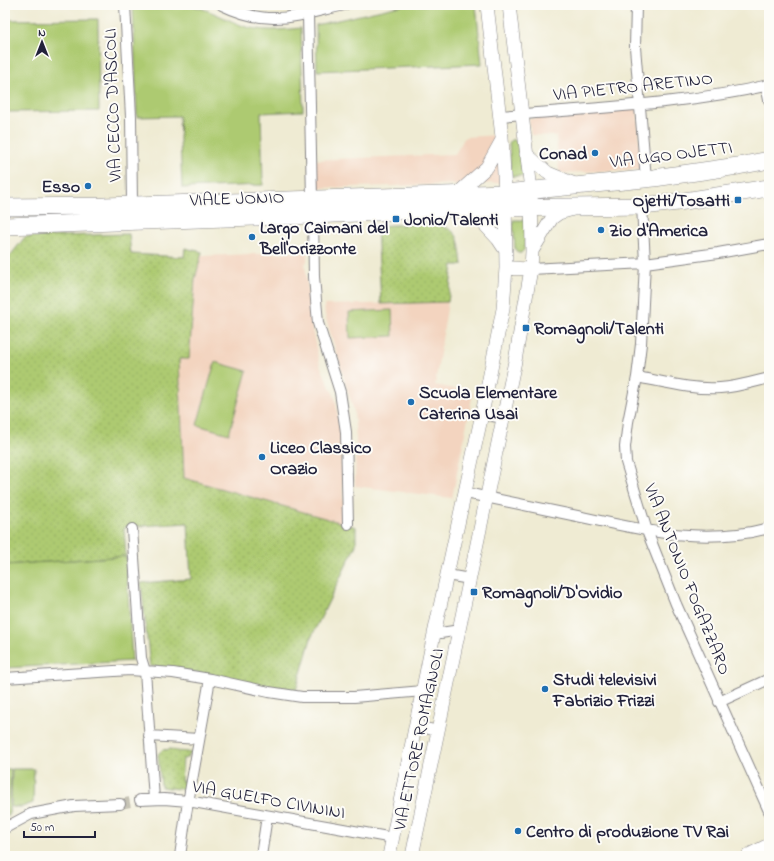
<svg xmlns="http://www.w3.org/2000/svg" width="774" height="861" font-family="'Indie Flower',sans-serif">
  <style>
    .built { fill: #f3d4bf }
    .green { fill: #adca71; stroke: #687656 }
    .park { fill: url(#park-dots); stroke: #687656 }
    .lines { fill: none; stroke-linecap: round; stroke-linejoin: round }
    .minor-tunnel { stroke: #c6c3b5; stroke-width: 10; stroke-dasharray: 10 5; stroke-linecap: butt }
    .minor-casing { stroke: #888687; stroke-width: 12 }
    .tertiary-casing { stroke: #888687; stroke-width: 14 }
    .secondary-casing { stroke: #888687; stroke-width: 16 }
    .primary-casing { stroke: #888687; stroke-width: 18 }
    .minor { stroke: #fff; stroke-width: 10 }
    .tertiary { stroke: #fff; stroke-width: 13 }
    .secondary { stroke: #fff; stroke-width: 15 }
    .primary { stroke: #fff; stroke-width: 17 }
    .poi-dot { fill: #1f6fb2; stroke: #fdfcf7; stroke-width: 1.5 }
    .labels { text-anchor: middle; stroke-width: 4; stroke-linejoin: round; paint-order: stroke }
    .street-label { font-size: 18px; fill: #22223b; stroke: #fdfcf7 }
    .poi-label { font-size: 18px; font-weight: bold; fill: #22223b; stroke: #fdfcf7; text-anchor: start }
  </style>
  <defs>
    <pattern id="park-dots" width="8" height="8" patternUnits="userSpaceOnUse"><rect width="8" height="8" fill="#adca71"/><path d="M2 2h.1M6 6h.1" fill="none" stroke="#95ad63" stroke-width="1.8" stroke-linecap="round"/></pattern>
  </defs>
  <rect width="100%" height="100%" fill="#fdfcf7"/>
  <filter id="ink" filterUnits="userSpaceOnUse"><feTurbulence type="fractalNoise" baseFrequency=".025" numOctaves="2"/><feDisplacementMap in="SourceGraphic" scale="8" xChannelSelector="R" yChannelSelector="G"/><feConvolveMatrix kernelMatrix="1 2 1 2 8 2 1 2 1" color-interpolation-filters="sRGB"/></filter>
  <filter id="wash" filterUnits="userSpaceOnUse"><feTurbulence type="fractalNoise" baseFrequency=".012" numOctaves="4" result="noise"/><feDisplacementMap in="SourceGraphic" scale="16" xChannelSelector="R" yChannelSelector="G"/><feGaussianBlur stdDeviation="0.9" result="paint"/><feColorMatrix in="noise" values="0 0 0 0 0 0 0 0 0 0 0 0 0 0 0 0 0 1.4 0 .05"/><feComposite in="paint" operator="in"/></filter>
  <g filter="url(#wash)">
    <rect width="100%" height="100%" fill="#efebd3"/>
    <!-- built -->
    <path class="built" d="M 637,106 L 641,169 L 562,173 L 559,171 L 556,136 L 531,135 L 529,119 Z
      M 499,135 L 501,183 L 314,188 L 313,160 L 455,154 L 465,137 Z
      M 307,252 L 307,261 L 305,264 L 312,330 L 320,365 L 335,398 L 341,435 L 344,524 L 184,478 L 179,359 L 189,359 L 195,279 L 201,256 Z
      M 448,302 L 435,385 L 473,393 L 452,498 L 355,486 L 356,440 L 354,411 L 325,315 L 324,305 Z"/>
    <!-- green -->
    <path class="green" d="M 133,5 C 149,5 172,3 188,5 C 207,8 225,19 243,26 C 262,32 281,30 301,28 L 303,111 L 261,113 L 263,185 L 182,188 L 179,116 L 137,117 Z
      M 404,5 L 476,5 L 482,64 L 317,71 L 316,25 Z
      M 98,19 L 99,111 L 5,112 L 5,20 Z
      M 511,140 L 514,140 L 517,142 L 523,176 L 511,176 L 509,143 Z
      M 513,220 L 526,220 L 524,250 L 521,253 L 518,253 L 515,249 Z
      M 392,310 L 393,336 L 350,338 L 349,312 Z
      M 215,362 L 247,371 L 229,434 L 197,425 Z
      M 126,556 L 132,661 L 5,668 L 5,565 Z
      M 5,769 L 11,769 L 9,815 L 5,815 Z
      M 12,769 L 34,769 L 33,803 L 22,807 L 11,807 Z"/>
    <!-- park -->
    <path class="park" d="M 428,223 C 461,229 458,235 462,265 L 453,265 L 448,302 L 381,304 L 377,226 Z
      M 129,234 L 131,254 L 184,257 L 185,248 L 202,252 L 195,279 L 189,359 L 179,359 L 184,478 L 356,527 L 356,545 L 311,638 L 295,694 L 222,676 L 150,666 L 141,583 L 191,579 L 188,523 L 124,527 L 126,556 L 5,565 L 5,257 L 9,257 L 25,237 Z
      M 171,749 C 177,753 185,750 191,753 L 187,758 L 183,759 L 181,781 L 186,781 L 186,788 L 179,789 L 161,787 L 158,754 L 162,750 Z"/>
  </g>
  <g filter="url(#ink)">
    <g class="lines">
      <!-- minor-tunnel -->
      <path class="minor-tunnel" d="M 120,804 L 140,800"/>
      <defs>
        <path id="minor" d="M 125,5 L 131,117 L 132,204
          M 222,5 C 270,28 295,16 344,5
          M 636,5 L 635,47 L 646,179
          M 308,14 L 312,199
          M 766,85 L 769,100
          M 500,116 C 589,108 681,105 769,85
          M 642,206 L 645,263 L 641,344 L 637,377 L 628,422 L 625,447 L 626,462 L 647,531 L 676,604 L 769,811
          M 313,215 L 314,277 L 318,323 L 340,392 L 346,432 L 348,524
          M 531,269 L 645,263 L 718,253 L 769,244
          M 637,377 C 664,382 693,390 720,388 C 737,387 753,382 769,378
          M 482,414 L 503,418
          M 466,493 C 504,501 543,509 582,517 C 645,531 705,545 769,528
          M 132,529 L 141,658 L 145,671 L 154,799
          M 447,575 L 470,579
          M 434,634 L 460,630
          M 5,678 L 130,670 L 173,673 L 210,679 L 269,692 L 302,697 L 354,697 L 423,691
          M 719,702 L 769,679
          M 416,726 L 438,731
          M 149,736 L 199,739
          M 140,800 L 164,799 L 188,801 L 393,838
          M 5,828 L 31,814 L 74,806 L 120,804
          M 180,856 L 186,814 L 210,679
          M 261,856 L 267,816"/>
        <path id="tertiary" d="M 526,154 L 548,173 L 577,185
          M 457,194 L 487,167 L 502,140
          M 470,209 L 498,239 L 506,251
          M 532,251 L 552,218 L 559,213 L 570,210
          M 506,268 L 531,269
          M 389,856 L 434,634 L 482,414 L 503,309 L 506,268 L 505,193 L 502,137 L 487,5
          M 412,856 L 515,361 L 531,269 L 532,251 L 531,190 L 509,5"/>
        <path id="secondary" d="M 749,856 L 769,846"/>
        <path id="primary" d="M 5,207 L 104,206 L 505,193 L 654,178 L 738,166 L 769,160
          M 5,226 L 313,215 L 443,209 L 642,206 L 678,202 L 769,188"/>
      </defs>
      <!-- minor casing -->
      <use href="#minor" class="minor-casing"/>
      <!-- tertiary casing -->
      <use href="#tertiary" class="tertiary-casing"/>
      <!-- secondary casing -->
      <use href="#secondary" class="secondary-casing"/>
      <!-- primary casing -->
      <use href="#primary" class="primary-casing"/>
      <!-- minor -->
      <use href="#minor" class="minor"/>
      <!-- tertiary -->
      <use href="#tertiary" class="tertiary"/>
      <!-- secondary -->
      <use href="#secondary" class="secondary"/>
      <!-- primary -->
      <use href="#primary" class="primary"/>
    </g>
  </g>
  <!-- markers -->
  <g class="poi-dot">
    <circle cx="595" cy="153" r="4"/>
    <circle cx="88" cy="186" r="4"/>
    <rect x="734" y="196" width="8" height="8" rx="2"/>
    <rect x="392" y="215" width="8" height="8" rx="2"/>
    <circle cx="601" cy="230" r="4"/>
    <circle cx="252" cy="237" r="4"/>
    <rect x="522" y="324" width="8" height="8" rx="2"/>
    <circle cx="411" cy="402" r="4"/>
    <circle cx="262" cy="457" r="4"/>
    <rect x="470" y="588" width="8" height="8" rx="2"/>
    <circle cx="545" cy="689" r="4"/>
    <circle cx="518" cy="831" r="4"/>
  </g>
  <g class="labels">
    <!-- street labels -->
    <g class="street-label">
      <text transform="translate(633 86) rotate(-6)" y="6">VIA PIETRO ARETINO</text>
      <text transform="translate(112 105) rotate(-92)" y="6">VIA CECCO D'ASCOLI</text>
      <text transform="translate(671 154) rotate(-7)" y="6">VIA UGO OJETTI</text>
      <text transform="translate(237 198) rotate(-2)" y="6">VIALE JONIO</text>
      <text transform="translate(688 579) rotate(68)" y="6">VIA ANTONIO FOGAZZARO</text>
      <text transform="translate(418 739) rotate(-78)" y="6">VIA ETTORE ROMAGNOLI</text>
      <text transform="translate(269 799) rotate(10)" y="6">VIA GUELFO CIVININI</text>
    </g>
    <!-- poi labels -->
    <g class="poi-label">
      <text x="587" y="159" text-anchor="end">Conad</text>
      <text x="80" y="192" text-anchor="end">Esso</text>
      <text x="730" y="206" text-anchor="end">Ojetti/Tosatti</text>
      <text x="404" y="225">Jonio/Talenti</text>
      <text x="260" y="233">Largo Caimani del<tspan x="260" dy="21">Bell'Orizzonte</tspan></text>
      <text x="609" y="236">Zio d'America</text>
      <text x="534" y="334">Romagnoli/Talenti</text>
      <text x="419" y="398">Scuola Elementare<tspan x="419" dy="21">Caterina Usai</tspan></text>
      <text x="270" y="453">Liceo Classico<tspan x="270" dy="21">Orazio</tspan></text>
      <text x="482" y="598">Romagnoli/D'Ovidio</text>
      <text x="553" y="685">Studi televisivi<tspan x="553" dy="21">Fabrizio Frizzi</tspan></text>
      <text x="526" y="837">Centro di produzione TV Rai</text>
    </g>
  </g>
  <!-- margin -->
  <rect width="774" height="861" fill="none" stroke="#fdfcf7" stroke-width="20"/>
  <!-- north arrow -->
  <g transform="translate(42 42)" stroke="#fdfcf7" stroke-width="3" paint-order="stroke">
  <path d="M0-3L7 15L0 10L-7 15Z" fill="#22223b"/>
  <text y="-6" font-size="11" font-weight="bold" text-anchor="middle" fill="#22223b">N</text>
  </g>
  <!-- scale -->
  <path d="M24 831v6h71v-6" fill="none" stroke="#22223b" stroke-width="2"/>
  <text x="30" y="831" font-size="12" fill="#22223b" stroke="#fdfcf7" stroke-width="3" paint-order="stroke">50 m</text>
</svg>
